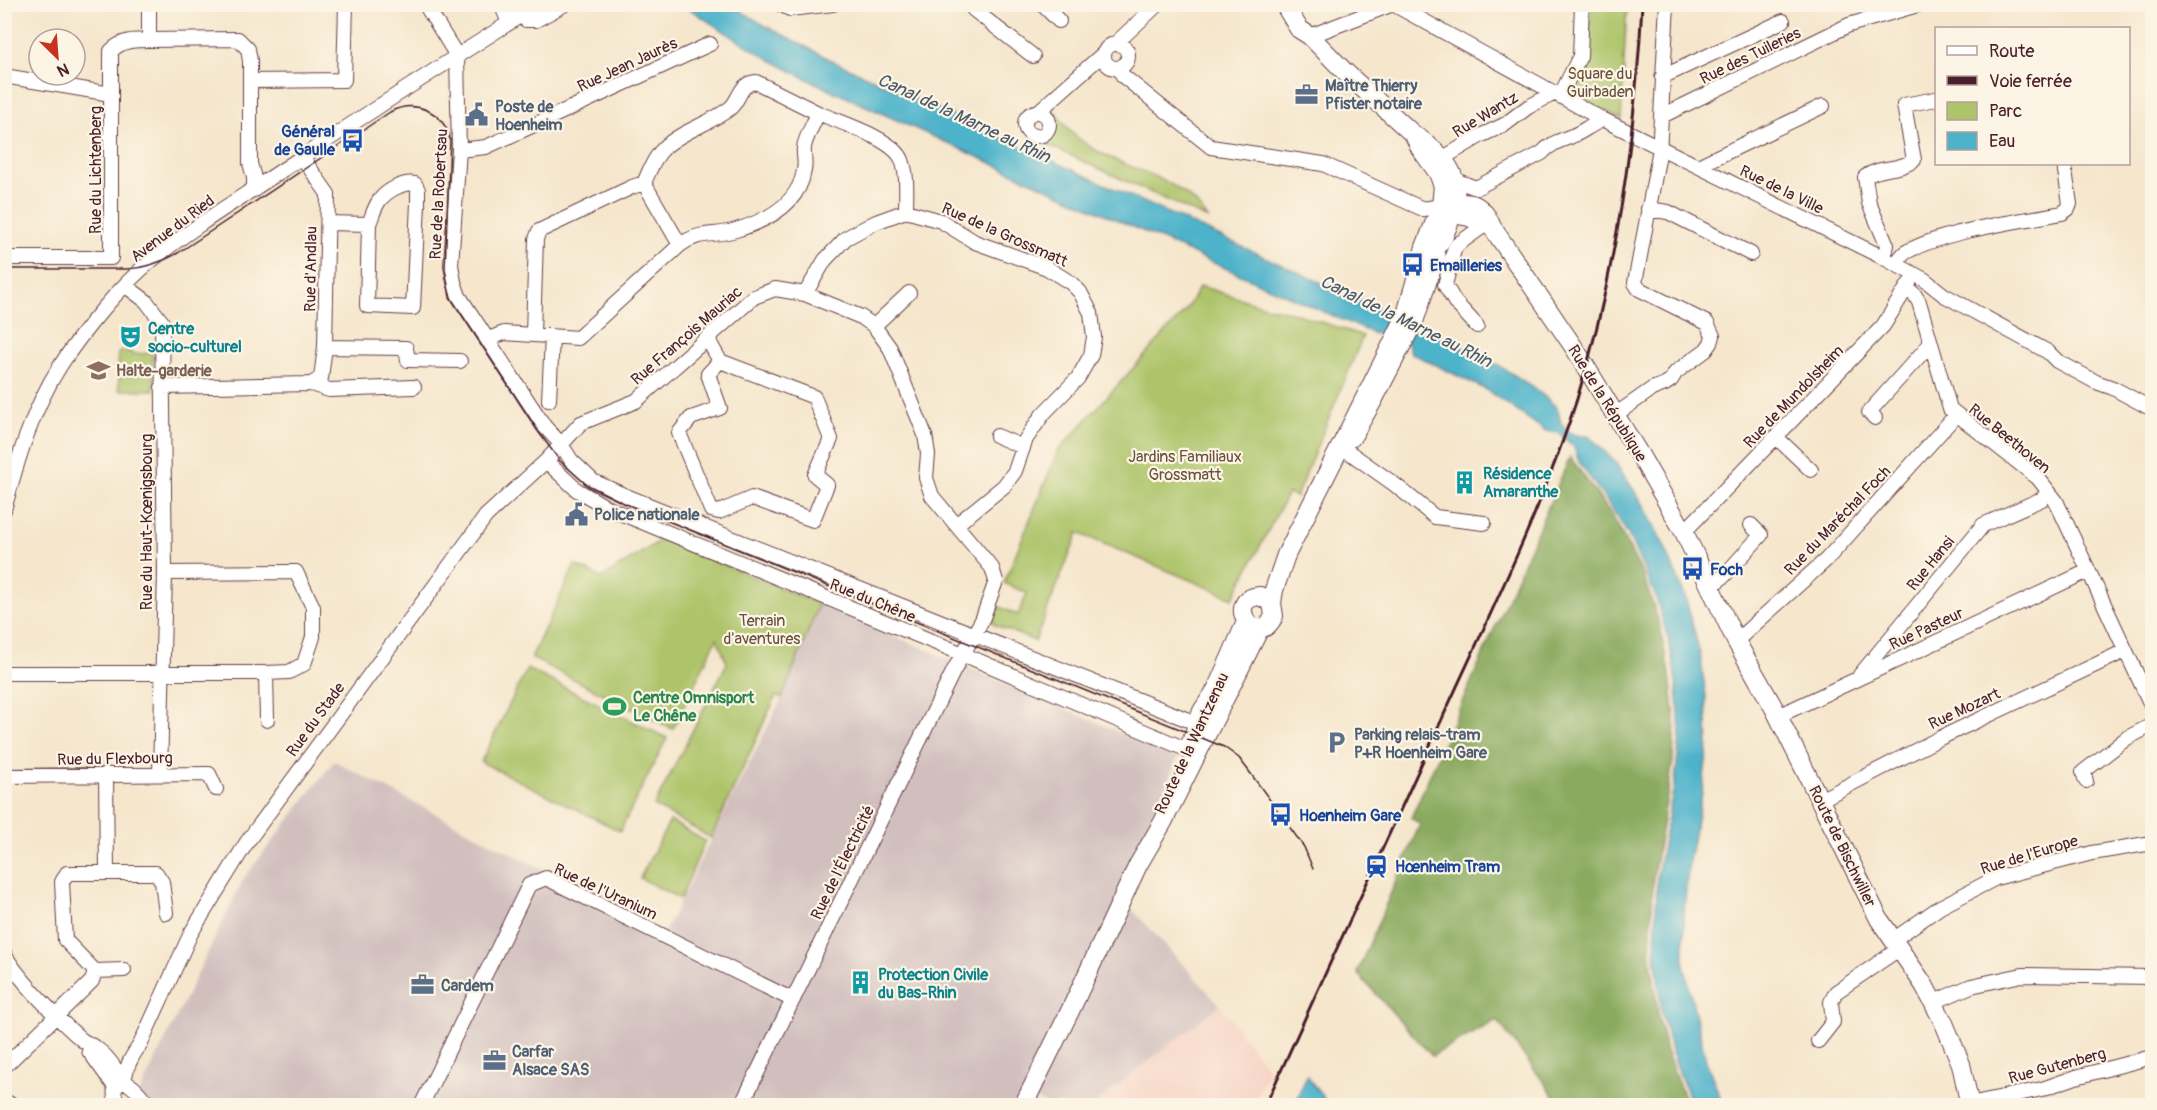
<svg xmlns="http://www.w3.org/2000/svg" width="2157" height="1110" font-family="Pangolin,sans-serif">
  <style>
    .built { fill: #f6d2c4 }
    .industrial { fill: #d1bfbe }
    .green { fill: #adc46a; stroke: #7c724a; stroke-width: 1.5 }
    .forest { fill: #8aaa5e; stroke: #6a6444; stroke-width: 1.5 }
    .water { fill: #4db3cb; stroke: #4c697b; stroke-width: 1.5 }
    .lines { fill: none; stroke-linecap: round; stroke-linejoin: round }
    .minor-casing { stroke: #643d43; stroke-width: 16 }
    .major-casing { stroke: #643d43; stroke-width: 20 }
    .minor { stroke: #fff; stroke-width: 14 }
    .major { stroke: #fff; stroke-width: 18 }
    .tram { stroke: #4a1f2b; stroke-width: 1.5 }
    .rail { stroke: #4a1f2b; stroke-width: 3 }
    .labels { text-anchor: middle; stroke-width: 4.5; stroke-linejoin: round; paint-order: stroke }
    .street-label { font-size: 16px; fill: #4a1f2b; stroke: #fcf5e5 }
    .park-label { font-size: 16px; fill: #68513e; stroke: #fcf5e5 }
    .service-label { font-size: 16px; font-weight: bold; fill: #4e5e75; stroke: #fcf5e5; text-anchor: start }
    .transit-label { font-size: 16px; font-weight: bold; fill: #164399; stroke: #fcf5e5; text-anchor: start }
    .culture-label { font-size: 16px; font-weight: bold; fill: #0d838f; stroke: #fcf5e5; text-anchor: start }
    .education-label { font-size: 16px; font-weight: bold; fill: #785e54; stroke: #fcf5e5; text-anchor: start }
    .leisure-label { font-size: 16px; font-weight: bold; fill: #27864d; stroke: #fcf5e5; text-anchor: start }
    .water-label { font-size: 18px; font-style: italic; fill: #4b5a6b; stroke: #fcf5e5 }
  </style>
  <rect width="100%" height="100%" fill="#fcf5e5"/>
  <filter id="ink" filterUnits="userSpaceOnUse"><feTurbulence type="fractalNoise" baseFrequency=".0167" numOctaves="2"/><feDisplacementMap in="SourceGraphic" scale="12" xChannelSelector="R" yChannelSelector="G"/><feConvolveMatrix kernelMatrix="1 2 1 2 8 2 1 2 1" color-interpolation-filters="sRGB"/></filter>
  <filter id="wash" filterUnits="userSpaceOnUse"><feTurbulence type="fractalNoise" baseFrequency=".008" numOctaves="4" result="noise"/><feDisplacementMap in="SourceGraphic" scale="24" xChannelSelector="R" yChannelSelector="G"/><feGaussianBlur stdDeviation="1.35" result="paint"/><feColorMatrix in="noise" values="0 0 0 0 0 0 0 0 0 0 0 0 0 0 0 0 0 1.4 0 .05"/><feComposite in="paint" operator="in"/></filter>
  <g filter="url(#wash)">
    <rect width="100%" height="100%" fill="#f5e6cc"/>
    <!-- built -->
    <path class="built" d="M 1220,1005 L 1269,1070 L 1252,1105 L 1092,1106 Z"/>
    <!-- industrial -->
    <path class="industrial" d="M 819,604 L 1178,757 L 1119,895 L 1220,1005 L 1093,1105 L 1048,1105 L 1036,1100 L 1034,1106 L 133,1106 L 244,878 L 334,761 L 664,933 L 782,698 Z"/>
    <!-- green -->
    <path class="green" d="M 1590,5 L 1627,5 L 1621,119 L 1574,96 L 1570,90 L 1588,54 Z
      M 1053,108 C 1090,175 1172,160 1208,219 L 1048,145 L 1052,122 L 1047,112 Z
      M 1200,286 L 1268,307 L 1291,312 L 1363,336 L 1296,497 L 1288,493 L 1233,598 L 1078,533 L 1035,641 L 995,625 L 993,622 L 999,607 L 1018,615 L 1027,593 L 1004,583 L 1058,451 L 1186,310 Z
      M 121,351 L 130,351 L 131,354 L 153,353 L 154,390 L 119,390 L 118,354 Z
      M 662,539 L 819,604 L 782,698 L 776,696 L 711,838 L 654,806 L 727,663 L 717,638 L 673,729 L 531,658 L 575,565 L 602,578 Z
      M 527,669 L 667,738 L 620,831 L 481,762 Z
      M 670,821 L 705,841 L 680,899 L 640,878 Z"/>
    <!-- forest -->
    <path class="forest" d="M 1570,457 L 1613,517 L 1643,575 L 1659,623 L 1671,682 L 1675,720 L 1673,761 L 1653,878 L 1650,952 L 1659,1018 L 1666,1051 L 1687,1105 L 1561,1105 L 1497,1020 L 1432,1056 L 1357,973 L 1420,824 L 1411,818 Z"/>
    <!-- water -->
    <path class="water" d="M 684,5 L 731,5 L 764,25 L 833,61 L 1388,313 L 1387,320 L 1391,325 L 1410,332 L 1420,327 C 1466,350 1518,370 1555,406 C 1559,410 1559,417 1561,423 C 1566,433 1578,437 1589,436 L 1615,462 L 1643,504 L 1666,550 L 1685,596 L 1700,654 L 1706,697 L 1708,745 L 1702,793 L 1689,861 L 1684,910 L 1684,965 L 1706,1061 L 1723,1105 L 1692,1105 L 1691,1104 L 1671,1050 L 1662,1013 L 1655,952 L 1657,877 L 1675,781 L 1680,738 L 1678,700 L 1675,673 L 1669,642 L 1656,597 L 1628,534 L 1615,513 L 1579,462 L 1574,447 L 1559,433 L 1546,431 L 1485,389 L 1411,353 L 1407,341 C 1396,336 1386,328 1375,334 C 1190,254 1007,170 824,87 C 774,64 729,36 684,5 Z
      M 1307,1076 L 1328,1104 L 1326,1105 L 1294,1105 Z"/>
  </g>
  <g filter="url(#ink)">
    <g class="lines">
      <defs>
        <path id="minor" d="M 425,4 L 457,56 L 459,150 L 451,265 L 454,282 L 459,296 L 545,427 L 561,444 L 571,460 L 593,481 L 626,496 L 1206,727
          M 501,4 L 509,23
          M 780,4 L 790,9 L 833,4
          M 970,4 L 974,10 L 1033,56
          M 1042,4 L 1059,21
          M 521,16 L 526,20 L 536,20 L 565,4
          M 1310,36 L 1393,4 L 1600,118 L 1884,258 L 1925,280 L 1944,295 L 2048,352 L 2057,361 L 2096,382 L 2113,388 L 2152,409
          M 149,40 L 238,39 L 248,49 L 250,61 L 250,163 L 254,178 L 254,190
          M1104 56a12 12 0 1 1 24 0a12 12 0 1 1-24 0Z
          M 1115,44 L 1158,4
          M 1119,68 L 1123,76 L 1211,147 L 1323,164 L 1423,209 L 1441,206
          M 4,76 L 111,94
          M 1662,77 L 1783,21
          M 250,81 L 344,80 L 346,4
          M 1560,96 L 1580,56 L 1582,4
          M 1038,112 L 1104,53
          M1025 124a12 12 0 1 1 24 0a12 12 0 1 1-24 0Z
          M 818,113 L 756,82 C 739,83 740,101 729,109 C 709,124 682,131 665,147 C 654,157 650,170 644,183 L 680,245 C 701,230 714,237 736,230 C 766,221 799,205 804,170 C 806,163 803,154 804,147 C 806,136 814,123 818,113 C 839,122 894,139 902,160 C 908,176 906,195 906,211
          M 1662,116 L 1849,25 L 1921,4
          M 459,150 L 486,147 L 710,44
          M 1435,163 L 1480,136 L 1504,125 L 1528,107 L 1555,93
          M 1698,166 L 1823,106
          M 1455,180 L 1476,188 L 1542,153 C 1551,143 1560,141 1572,136 C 1581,133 1589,126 1598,122 L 1600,118
          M 1648,209 L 1668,212 L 1751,254
          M 328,223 L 369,224 C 372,217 374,208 379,201 C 386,191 404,181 415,184 L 418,190 L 418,203 L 413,308 L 367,306 L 369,224
          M 4,258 L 111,258 L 111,51 C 122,40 134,40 149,40 L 149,4
          M 1884,258 L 1887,245 L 1869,203 L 1865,177 C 1879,166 1900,171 1914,160 L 1904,105 L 1936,99
          M 1896,264 C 1899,259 1903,253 1908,251 C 1949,230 2016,222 2062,213 L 2068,209 L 2070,204 L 2064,164
          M 126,286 L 146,301 L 162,322 L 165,573 L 160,774
          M 1906,289 L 1914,294 L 1919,302 L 1950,409 L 2038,478 L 2056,501 L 2152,707
          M 805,294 L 825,260 L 846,238 L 876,222 L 906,211 L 941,221 L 975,242 L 1047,268 L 1071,283 L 1080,292 L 1091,313 L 1094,337 L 1091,355 L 1078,378 L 1043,414 L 1026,439 L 1015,471 L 1004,486 L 956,525
          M 874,326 L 909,293
          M 1477,326 L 1455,302 L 1445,285 L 1454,250 L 1457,245 L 1486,224
          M 533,334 L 536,239 L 539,231 L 632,187 L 644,183
          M 707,338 L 720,361 L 814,397 L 831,439 L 815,475 L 827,485 L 813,520 L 752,498 L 719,512 L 711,510 L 679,433 L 691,418 L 720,408 L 708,374 L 720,361
          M 486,340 L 504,333 L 578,338 L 680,245
          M 325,347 L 406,348 L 408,360 L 460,361
          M 311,384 L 329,390 L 414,387
          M 162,387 L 311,384 L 321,378 L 325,347 L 328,194 L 302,157
          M 549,400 L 552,336
          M 1615,415 L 1652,389 L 1665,384 L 1671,380 L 1676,372 L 1706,350 L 1711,343 L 1713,336 L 1707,323 L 1639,289 L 1635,283 L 1659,154 L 1667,4
          M 1875,418 L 1869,412 L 1931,343
          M 997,436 L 1023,447
          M 1776,437 L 1811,470
          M 1353,439 L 1374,403 L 1416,322 L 1438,256
          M 1346,450 L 1394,484 L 1435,517 L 1484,523
          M 546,461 L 577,490 L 608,508 L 946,647 L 1195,753
          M 4,510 C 17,461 32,410 60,366 C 82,332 120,286 152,260 C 195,225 244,196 290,165 C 372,110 455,57 539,4
          M 1684,532 L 1883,326 L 1909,284
          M 1710,587 L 1724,576 L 1761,535 L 1751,525
          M 1736,641 L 1827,559 L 1956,415
          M 4,673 L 266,673 L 289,672 L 304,664 L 313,637 L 313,607 L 296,572 L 165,573
          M 266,673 L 267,720
          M 1860,675 L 1983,525 L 2042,499 L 2048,492
          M 1778,716 L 2088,571
          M 106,774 L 107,873
          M 4,776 L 209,774 L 216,789
          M 2086,781 L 2083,772 L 2127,738 L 2152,725
          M 1820,800 L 1940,738 L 2125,651
          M 1893,940 L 1940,907 L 1996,878 L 2092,853 L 2152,843
          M 4,953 C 15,976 62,1023 82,1040 C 86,1043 90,1044 94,1047 C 107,1055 117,1069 122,1083
          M 95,971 L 124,970
          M 1934,1002 L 1971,986 L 2022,975 L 2152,977
          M 1818,1041 L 1833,1022 L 1831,1002 L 1836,992 L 1899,949
          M 89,1051 L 115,1087
          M 4,1067 L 92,981 L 95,971 L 65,940 L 62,882 L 67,873 L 156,873 L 162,882 L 166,913
          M 124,1082 C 126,1067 131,1057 140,1045 L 191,933 L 247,842 L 486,516 L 546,461 L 581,423 L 636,401 L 754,297 L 775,289 L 805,294 L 861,317 L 874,326 L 890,348 L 925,435 L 928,454 L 926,478 L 932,496 L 992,568 L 996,581 L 982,620 L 954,670 L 741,1106
          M 116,1099 C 114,1094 113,1089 118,1085 C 129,1076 142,1098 150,1106
          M 4,1101 L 14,1106
          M 1969,1104 L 2042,1089 L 2076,1077 L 2152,1057
          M 421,1106 L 529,885 L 546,878 L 793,1000"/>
        <path id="major" d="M 1284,4 L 1299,29 L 1310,36 L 1345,72 L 1414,135 C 1430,145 1448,160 1454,179 C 1459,192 1451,220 1445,233 C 1443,240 1439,242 1435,248 C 1432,252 1430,260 1428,265
          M 1441,206 C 1467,200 1481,200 1492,227 L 1575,349 L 1641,457 L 1684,532 L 1736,641 L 1774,708 L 1879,919 L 1924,985 L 1944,1023 L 1961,1064 L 1970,1106
          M 1442,207 L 1452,214 L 1469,217 L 1492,227
          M 1272,603 L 1260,596 C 1222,599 1257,652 1274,616 L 1272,603 L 1274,590 L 1286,555 L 1405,318 L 1425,247 L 1441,206 L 1443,186 L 1438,173 L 1420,148 L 1414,135
          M 1189,748 L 1202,711 L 1216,690 L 1246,622
          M 1023,1106 L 1070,1011 L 1138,865 L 1163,822 L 1260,628"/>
      </defs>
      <!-- minor casing -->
      <use href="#minor" class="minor-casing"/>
      <!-- major casing -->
      <use href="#major" class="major-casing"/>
      <!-- minor -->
      <use href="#minor" class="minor"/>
      <!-- major -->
      <use href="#major" class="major"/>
      <!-- tram -->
      <path class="tram" d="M 4,269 L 127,269 C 146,268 162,262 178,253 L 390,112 C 415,99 444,111 450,140 L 445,269 L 450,297 L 537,430 L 560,461 L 586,484 L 626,504 L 1224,747 L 1239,758 L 1251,774 L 1304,847 L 1313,869"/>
      <!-- rail -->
      <path class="rail" d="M 1265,1106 C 1324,977 1382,848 1442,719 C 1490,614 1542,509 1577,399 C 1617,270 1635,139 1642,4"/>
    </g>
  </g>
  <!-- icons -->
  <defs>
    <symbol id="office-bare" viewBox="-9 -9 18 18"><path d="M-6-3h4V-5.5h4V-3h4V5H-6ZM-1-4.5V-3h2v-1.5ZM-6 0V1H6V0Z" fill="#5c6f8a" stroke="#fcf5e5" stroke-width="2.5" paint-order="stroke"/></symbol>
    <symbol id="civic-bare" viewBox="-9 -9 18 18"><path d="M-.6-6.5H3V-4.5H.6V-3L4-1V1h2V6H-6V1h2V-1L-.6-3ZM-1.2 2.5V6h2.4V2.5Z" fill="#5c6f8a" stroke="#fcf5e5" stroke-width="2.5" paint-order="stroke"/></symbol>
    <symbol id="bus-bare" viewBox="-9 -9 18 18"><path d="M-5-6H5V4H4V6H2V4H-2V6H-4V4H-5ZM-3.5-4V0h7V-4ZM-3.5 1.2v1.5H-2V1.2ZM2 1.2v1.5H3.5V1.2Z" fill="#1a4fb4" stroke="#fcf5e5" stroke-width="2.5" paint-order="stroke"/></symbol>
    <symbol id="theatre-bare" viewBox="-9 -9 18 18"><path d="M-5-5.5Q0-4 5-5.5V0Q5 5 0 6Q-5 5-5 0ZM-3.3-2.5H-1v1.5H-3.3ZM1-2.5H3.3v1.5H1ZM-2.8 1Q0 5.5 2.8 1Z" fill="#0f9aa8" stroke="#fcf5e5" stroke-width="2.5" paint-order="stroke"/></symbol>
    <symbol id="school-bare" viewBox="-9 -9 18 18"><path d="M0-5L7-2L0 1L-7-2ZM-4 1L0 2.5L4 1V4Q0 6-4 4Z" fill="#8d6e63" stroke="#fcf5e5" stroke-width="2.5" paint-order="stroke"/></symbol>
    <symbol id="building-bare" viewBox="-9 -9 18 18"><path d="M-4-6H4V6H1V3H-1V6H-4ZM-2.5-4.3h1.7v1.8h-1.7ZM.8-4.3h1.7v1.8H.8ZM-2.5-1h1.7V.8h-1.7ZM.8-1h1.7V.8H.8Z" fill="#0f9aa8" stroke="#fcf5e5" stroke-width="2.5" paint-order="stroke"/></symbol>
    <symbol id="stadium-bare" viewBox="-9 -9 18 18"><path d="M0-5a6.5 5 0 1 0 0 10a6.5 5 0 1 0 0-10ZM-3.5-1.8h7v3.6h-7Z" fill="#2e9e5b" stroke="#fcf5e5" stroke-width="2.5" paint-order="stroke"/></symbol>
    <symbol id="parking-bare" viewBox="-9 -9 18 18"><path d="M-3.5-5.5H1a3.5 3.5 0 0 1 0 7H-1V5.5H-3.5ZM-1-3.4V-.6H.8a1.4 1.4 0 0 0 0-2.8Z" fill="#5c6f8a" stroke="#fcf5e5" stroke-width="2.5" paint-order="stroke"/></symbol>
    <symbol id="station-bare" viewBox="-9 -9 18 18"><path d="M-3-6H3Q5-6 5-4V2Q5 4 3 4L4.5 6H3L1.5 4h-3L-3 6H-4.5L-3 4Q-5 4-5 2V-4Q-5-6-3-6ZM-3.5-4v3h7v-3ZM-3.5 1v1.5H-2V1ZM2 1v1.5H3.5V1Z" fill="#1a4fb4" stroke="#fcf5e5" stroke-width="2.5" paint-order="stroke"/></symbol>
  </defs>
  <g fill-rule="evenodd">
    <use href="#office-bare" x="1290" y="78" width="33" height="33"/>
    <use href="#civic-bare" x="460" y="98" width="33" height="33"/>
    <use href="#bus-bare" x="336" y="124" width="33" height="33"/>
    <use href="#bus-bare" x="1396" y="248" width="33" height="33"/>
    <use href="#theatre-bare" x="114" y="320" width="33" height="33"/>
    <use href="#school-bare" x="82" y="354" width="33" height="33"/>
    <use href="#building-bare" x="1448" y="466" width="33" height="33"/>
    <use href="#civic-bare" x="560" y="498" width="33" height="33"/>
    <use href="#bus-bare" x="1676" y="552" width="33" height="33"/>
    <use href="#stadium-bare" x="598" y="690" width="33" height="33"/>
    <use href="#parking-bare" x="1320" y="726" width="33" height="33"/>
    <use href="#bus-bare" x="1264" y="798" width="33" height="33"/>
    <use href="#station-bare" x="1360" y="850" width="33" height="33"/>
    <use href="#building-bare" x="844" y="966" width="33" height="33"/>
    <use href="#office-bare" x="406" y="968" width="33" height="33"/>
    <use href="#office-bare" x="478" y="1044" width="33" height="33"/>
  </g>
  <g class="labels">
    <!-- street labels -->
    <g class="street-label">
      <text transform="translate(1750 55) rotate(-26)" y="6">Rue des Tuileries</text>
      <text transform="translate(627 64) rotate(-25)" y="6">Rue Jean Jaurès</text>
      <text transform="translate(1485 114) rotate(-31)" y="6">Rue Wantz</text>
      <text transform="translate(95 170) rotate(-90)" y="6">Rue du Lichtenberg</text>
      <text transform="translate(1782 189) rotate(26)" y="6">Rue de la Ville</text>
      <text transform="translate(438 194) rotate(-87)" y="6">Rue de la Robertsau</text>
      <text transform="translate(172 228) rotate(-37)" y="6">Avenue du Ried</text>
      <text transform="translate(1005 234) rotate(24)" y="6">Rue de la Grossmatt</text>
      <text transform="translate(310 269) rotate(-89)" y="6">Rue d'Andlau</text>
      <text transform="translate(686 335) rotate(-41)" y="6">Rue François Mauriac</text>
      <text transform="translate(1793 396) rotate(-46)" y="6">Rue de Mundolsheim</text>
      <text transform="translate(1608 403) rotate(58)" y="6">Rue de la République</text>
      <text transform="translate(2010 438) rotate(39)" y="6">Rue Beethoven</text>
      <text transform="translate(1837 520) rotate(-46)" y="6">Rue du Maréchal Foch</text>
      <text transform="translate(146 522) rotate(-90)" y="6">Rue du Haut-Kœnigsbourg</text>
      <text transform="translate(1930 563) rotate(-51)" y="6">Rue Hansi</text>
      <text transform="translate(873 600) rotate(22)" y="6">Rue du Chêne</text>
      <text transform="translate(1926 628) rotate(-25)" y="6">Rue Pasteur</text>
      <text transform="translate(1964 708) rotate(-25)" y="6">Rue Mozart</text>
      <text transform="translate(315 719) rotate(-54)" y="6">Rue du Stade</text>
      <text transform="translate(1191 743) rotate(-65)" y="6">Route de la Wantzenau</text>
      <text transform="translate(115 758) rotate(-1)" y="6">Rue du Flexbourg</text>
      <text transform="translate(1843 846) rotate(64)" y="6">Route de Bischwiller</text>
      <text transform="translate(2029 854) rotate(-17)" y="6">Rue de l'Europe</text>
      <text transform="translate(842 862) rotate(-64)" y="6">Rue de l'Électricité</text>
      <text transform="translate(606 891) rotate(25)" y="6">Rue de l'Uranium</text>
      <text transform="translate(2057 1065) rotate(-15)" y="6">Rue Gutenberg</text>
    </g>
    <!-- park labels -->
    <g class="park-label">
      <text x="1600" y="79">Square du<tspan x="1600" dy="18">Guirbaden</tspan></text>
      <text x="1185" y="462">Jardins Familiaux<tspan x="1185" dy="18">Grossmatt</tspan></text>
      <text x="762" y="626">Terrain<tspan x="762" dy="18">d'aventures</tspan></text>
    </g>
    <!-- service labels -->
    <g class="service-label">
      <text x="1325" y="91">Maître Thierry<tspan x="1325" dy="18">Pfister notaire</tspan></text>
      <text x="495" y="112">Poste de<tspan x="495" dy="18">Hoenheim</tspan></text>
      <text x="594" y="520">Police nationale</text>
      <text x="1354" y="740">Parking relais-tram<tspan x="1354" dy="18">P+R Hoenheim Gare</tspan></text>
      <text x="441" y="991">Cardem</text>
      <text x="512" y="1057">Carfar<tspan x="512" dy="18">Alsace SAS</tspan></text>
    </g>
    <!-- transit labels -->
    <g class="transit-label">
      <text x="335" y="137" text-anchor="end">Général<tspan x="335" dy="18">de Gaulle</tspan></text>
      <text x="1430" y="271">Emailleries</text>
      <text x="1710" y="575">Foch</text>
      <text x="1299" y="821">Hoenheim Gare</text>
      <text x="1395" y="872">Hœnheim Tram</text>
    </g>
    <!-- culture labels -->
    <g class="culture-label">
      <text x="148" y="334">Centre<tspan x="148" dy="18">socio-culturel</tspan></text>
      <text x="1483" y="479">Résidence<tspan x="1483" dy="18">Amaranthe</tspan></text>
      <text x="878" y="980">Protection Civile<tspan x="878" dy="18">du Bas-Rhin</tspan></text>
    </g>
    <!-- education labels -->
    <g class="education-label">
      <text x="116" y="376">Halte-garderie</text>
    </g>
    <!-- leisure labels -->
    <g class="leisure-label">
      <text x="633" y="703">Centre Omnisport<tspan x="633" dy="18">Le Chêne</tspan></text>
    </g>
    <!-- water labels -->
    <g class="water-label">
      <text transform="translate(964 118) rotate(25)" y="6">Canal de la Marne au Rhin</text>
      <text transform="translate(1406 321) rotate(26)" y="6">Canal de la Marne au Rhin</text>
    </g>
  </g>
  <!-- margin -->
  <rect width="2157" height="1110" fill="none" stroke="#fcf5e5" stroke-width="24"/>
  <!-- legend -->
  <rect x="1935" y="27" width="195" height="138" fill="#fcf5e5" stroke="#b59f9b" stroke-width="1.5"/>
  <rect x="1947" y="46" width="30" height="9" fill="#ffffff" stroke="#b59f9b" stroke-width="1.5"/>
  <text x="1989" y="57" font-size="18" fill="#4a1f2b">Route</text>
  <rect x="1947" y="76" width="30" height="9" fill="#4a1f2b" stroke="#b59f9b" stroke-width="1.5"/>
  <text x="1989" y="87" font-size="18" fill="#4a1f2b">Voie ferrée</text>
  <rect x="1947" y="102" width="30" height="18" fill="#adc46a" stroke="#b59f9b" stroke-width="1.5"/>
  <text x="1989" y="117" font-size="18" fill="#4a1f2b">Parc</text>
  <rect x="1947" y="132" width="30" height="18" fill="#4db3cb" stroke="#b59f9b" stroke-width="1.5"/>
  <text x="1989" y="147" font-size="18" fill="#4a1f2b">Eau</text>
  <!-- north arrow -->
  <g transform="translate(57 57) rotate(155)"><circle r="28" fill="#fcf5e5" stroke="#b59f9b" stroke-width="1.5"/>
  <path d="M0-4.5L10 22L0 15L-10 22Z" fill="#c8321e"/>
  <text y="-9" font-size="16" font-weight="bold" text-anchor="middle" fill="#4a1f2b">N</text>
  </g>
</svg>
